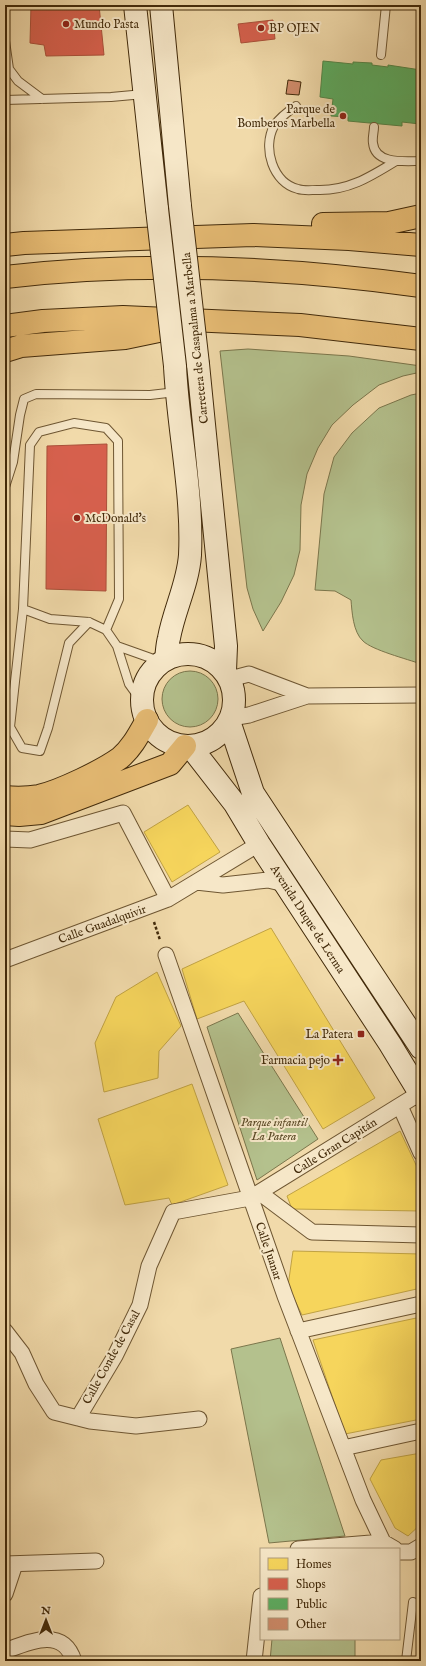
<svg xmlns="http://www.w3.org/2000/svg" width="426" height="1666" font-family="'IM FELL English',serif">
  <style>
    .green { fill: #b4c18d; stroke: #7b764c }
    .homes { fill: #f6d55c; stroke: #c0a243 }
    .shops { fill: #d6604d; stroke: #aa5039 }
    .public { fill: #5aae61; stroke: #538647 }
    .building { fill: #cf8b6a; stroke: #422a0a }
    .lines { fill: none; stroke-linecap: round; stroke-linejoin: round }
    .service-casing { stroke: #6e5632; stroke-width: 10 }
    .minor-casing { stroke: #6e5632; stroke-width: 17 }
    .secondary-casing { stroke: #422a0a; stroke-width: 24 }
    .motorway-casing { stroke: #422a0a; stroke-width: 24 }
    .path { stroke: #422a0a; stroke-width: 2.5; stroke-dasharray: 3 2; stroke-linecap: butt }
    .service { stroke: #f6e7c8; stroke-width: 8 }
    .minor { stroke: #f6e7c8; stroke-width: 15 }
    .secondary { stroke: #f6e7c8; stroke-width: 22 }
    .motorway { stroke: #e8bd75; stroke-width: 22 }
    .secondary-bridge-casing { stroke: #422a0a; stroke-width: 24; stroke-linecap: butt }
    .secondary-bridge { stroke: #f6e7c8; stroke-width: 22 }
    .poi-dot { fill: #8f2418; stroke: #f6e7c8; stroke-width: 1.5 }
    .labels { text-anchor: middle; stroke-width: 4; stroke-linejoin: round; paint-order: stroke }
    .poi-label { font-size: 12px; fill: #422a0a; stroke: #f6e7c8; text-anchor: start }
    .street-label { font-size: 12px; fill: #422a0a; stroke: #f6e7c8 }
    .park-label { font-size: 12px; font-style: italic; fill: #594824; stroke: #f6e7c8 }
  </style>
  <rect width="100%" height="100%" fill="#f1daaa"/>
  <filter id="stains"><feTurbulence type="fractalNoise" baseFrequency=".005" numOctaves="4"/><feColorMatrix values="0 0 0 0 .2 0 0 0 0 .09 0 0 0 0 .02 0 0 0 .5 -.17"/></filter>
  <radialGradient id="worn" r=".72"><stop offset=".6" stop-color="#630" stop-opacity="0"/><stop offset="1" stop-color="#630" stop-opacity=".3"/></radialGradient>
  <!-- green -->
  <path class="green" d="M 248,349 L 349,356 L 421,366 L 421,372 L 403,376 L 379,385 L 353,405 L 332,425 L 318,448 L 307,474 L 301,505 L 300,550 L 294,575 L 281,602 L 263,631 L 253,609 L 247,588 L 220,351 Z
    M 421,393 L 421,664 C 407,659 372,650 363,641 C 353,632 352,612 351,600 L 335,591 L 315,590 L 324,494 L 334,457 L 352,433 L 379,408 L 411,395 Z
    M162 699a28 28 0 1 1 56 0a28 28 0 1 1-56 0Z
    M 238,1013 L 318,1139 L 257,1180 L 207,1027 Z
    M 280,1338 L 345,1536 L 269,1543 L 231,1349 Z
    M 272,1639 L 355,1639 L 355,1661 L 270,1661 Z"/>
  <!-- homes -->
  <path class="homes" d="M 188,805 L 220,852 L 172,882 L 144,832 Z
    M 271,928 L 375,1098 L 323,1129 L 244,1001 L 197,1019 L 182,969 Z
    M 157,972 L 181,1026 L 159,1051 L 158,1078 L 104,1092 L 95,1043 L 116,997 Z
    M 192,1084 L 228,1185 L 172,1205 L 169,1198 L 125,1205 L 98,1119 Z
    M 400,1131 L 417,1167 L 421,1197 L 421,1211 L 292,1209 L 287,1196 Z
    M 293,1251 L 421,1254 L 421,1288 L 302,1315 L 288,1286 Z
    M 421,1317 L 421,1419 L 345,1434 L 313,1340 Z
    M 421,1453 L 421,1524 L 408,1536 L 395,1528 L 370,1479 L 381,1460 Z"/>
  <!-- shops -->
  <path class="shops" d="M 31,5 L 99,5 L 104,55 L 46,56 L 44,45 L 30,43 Z
    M 228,5 L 257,5 L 229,8 Z
    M 273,20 L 275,39 L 241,43 L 238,24 Z
    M 107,444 L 106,591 L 46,589 L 47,446 Z"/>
  <!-- public -->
  <path class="public" d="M 323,61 L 353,64 L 353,62 L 372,63 L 372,65 L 388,67 L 388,65 L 421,70 L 420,124 L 402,122 L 402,126 L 348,121 L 348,117 L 331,116 L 333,99 L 320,97 Z"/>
  <!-- building -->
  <path class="building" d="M 288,80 L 301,82 L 299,95 L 286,94 Z"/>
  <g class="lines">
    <defs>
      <path id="service" d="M 5,41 L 9,69 L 18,81 L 42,99
        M 381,55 L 386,5
        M 5,100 L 111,97 L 144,94
        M 296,106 C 287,112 280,117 274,126 C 262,148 273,183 298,189 C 304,191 311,190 317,190 C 348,191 370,177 396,161
        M 374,127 C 374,132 372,138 373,143 C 375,165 406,161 421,161
        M 5,487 L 13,462 L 20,415 L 24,399 L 36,394 L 150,395 L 176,392
        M 23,609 L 50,619 L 89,622 L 106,630 L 117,646 L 129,684 L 142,702
        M 89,622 L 69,643 L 48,728 L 40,751 L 22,748 L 10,727 L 23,609 L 30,445 L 39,432 L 74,423 L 106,428 L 118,441 L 119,599 L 106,630
        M 117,646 L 162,662
        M 406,1661 L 413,1602"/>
      <path id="minor" d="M 230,679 L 249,674 L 307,696
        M 231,718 L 249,715 L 307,696 L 421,695
        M 5,839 L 30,840 L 123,813 L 168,899
        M 196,882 L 223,885 L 268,880 L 285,884
        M 166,955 L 285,1296 L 363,1500 L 383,1542
        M 5,960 L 168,899 L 259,844
        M 400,1106 L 421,1153
        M 260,1193 L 312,1232 L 421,1235
        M 5,1331 L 22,1353 L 36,1384 L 54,1412 L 90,1421 L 136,1426 L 199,1419
        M 298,1331 L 421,1304
        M 78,1418 L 115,1356 L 140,1305 L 149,1266 L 173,1212 L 250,1198 L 420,1093
        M 343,1448 L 421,1431
        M 298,1549 L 383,1542 L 395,1549
        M 399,1552 L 411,1552 L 421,1546
        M 5,1564 L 96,1561
        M 5,1594 L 15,1564
        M 5,1651 C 29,1642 63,1626 74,1661
        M 254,1661 L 261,1596"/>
      <path id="secondary" d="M 135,5 L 157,209
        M 161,5 L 180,206
        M 198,364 L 226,646 L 225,671
        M142 700a46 46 0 1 1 92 0a46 46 0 1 1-92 0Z
        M 166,659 C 167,652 167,645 169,638 C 174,610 188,584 190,555 C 193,492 178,429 175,366
        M 229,721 L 253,793 L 421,1048
        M 190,746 L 235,804 L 259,844 L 390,1044 L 421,1095"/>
      <path id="motorway" d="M 323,224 L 389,223 L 421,216
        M 5,245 L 24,243 L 253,235 L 349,239 L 421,245
        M 5,277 C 143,261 284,267 421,286
        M 5,326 L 43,321 L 123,317 L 300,325 L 421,339
        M 5,351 L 21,346 L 125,338 L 178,327
        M 5,797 C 16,798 27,798 39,796 C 60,791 102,771 120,758 C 132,748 139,734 147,720
        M 5,814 L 19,815 L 41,813 L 170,764 L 185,746"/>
    </defs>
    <!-- service casing -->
    <use href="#service" class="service-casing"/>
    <!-- minor casing -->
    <use href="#minor" class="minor-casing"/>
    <!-- secondary casing -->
    <use href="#secondary" class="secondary-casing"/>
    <!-- motorway casing -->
    <use href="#motorway" class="motorway-casing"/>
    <!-- path -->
    <path class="path" d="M 154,922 L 160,940"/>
    <!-- service -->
    <use href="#service" class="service"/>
    <!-- minor -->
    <use href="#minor" class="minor"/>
    <!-- secondary -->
    <use href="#secondary" class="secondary"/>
    <!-- motorway -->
    <use href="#motorway" class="motorway"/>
    <defs>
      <path id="secondary-bridge" d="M 180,206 L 198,364
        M 157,209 L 175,366"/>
    </defs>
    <!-- secondary-bridge casing -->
    <use href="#secondary-bridge" class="secondary-bridge-casing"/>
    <!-- secondary-bridge -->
    <use href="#secondary-bridge" class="secondary-bridge"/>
  </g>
  <!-- markers -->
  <g class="poi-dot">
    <circle cx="66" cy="24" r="4"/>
    <circle cx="261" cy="28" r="4"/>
    <circle cx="343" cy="116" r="4"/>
    <circle cx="77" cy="518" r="4"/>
    <rect x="357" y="1030" width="8" height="8" rx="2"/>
    <path d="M336 1054h4v4h4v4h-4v4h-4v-4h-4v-4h4z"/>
  </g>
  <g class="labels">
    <!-- poi labels -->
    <g class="poi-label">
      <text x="74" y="28">Mundo Pasta</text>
      <text x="269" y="32">BP OJEN</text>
      <text x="335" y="113" text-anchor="end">Parque de<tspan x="335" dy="14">Bomberos Marbella</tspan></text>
      <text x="85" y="522">McDonald's</text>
      <text x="353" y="1038" text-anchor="end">La Patera</text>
      <text x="330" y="1064" text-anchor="end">Farmacia pejo</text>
    </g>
    <!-- street labels -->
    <g class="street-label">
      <text transform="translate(195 338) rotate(-96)" y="4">Carretera de Casapalma a Marbella</text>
      <text transform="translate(308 919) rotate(57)" y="4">Avenida Duque de Lerma</text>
      <text transform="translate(102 924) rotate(-20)" y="4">Calle Guadalquivir</text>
      <text transform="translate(335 1146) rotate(-32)" y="4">Calle Gran Capitán</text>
      <text transform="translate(269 1251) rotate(71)" y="4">Calle Juanar</text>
      <text transform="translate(111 1357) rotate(-61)" y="4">Calle Conde de Casal</text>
    </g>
    <!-- park labels -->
    <g class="park-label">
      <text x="274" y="1126">Parque infantil<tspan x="274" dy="14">La Patera</tspan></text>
    </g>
  </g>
  <!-- margin -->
  <rect width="426" height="1666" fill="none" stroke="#f1daaa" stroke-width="20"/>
  <rect x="6" y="6" width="414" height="1654" fill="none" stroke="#422a0a" stroke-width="2"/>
  <rect x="10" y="10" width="406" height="1646" fill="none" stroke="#422a0a"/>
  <!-- legend -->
  <rect x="260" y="1548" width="140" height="92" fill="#f6e7c8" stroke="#ae9b7c"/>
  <rect x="268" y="1558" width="20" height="12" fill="#f6d55c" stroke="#ae9b7c"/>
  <text x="296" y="1568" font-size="12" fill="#422a0a">Homes</text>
  <rect x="268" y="1578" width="20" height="12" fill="#d6604d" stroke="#ae9b7c"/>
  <text x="296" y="1588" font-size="12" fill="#422a0a">Shops</text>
  <rect x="268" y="1598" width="20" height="12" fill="#5aae61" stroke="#ae9b7c"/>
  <text x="296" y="1608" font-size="12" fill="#422a0a">Public</text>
  <rect x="268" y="1618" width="20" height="12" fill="#cf8b6a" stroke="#ae9b7c"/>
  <text x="296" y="1628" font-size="12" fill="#422a0a">Other</text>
  <!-- north arrow -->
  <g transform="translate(46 1620)" stroke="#f6e7c8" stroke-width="3" paint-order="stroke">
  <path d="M0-3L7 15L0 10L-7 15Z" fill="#422a0a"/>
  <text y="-6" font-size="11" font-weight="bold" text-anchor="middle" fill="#422a0a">N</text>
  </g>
  <rect width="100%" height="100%" filter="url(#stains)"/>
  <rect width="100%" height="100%" fill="url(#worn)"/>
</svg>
